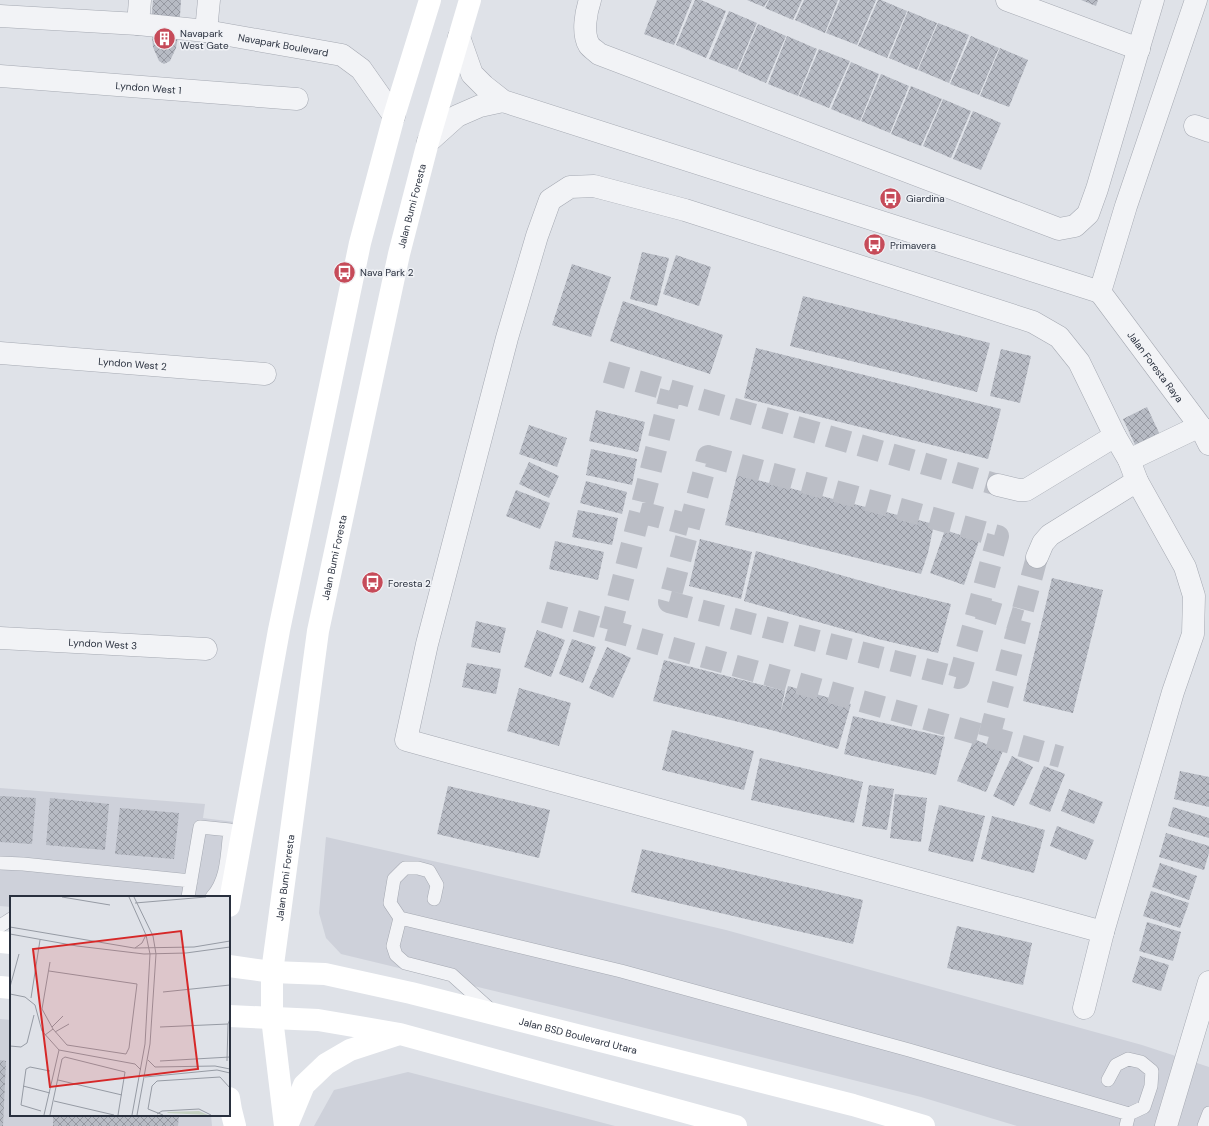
<svg xmlns="http://www.w3.org/2000/svg" width="1209" height="1126" font-family="'DM Sans',sans-serif">
  <style>
    .built { fill: #ced1da }
    .building { fill: url(#building-cross-hatch) }
    .lines { fill: none; stroke-linecap: round; stroke-linejoin: round }
    .street-tunnel { stroke: #bbbec6; stroke-width: 22; stroke-dasharray: 22 11; stroke-linecap: butt }
    .lane-casing { stroke: #a5a9b2; stroke-width: 14 }
    .street-casing { stroke: #a5a9b2; stroke-width: 23 }
    .lane { stroke: #f2f3f6; stroke-width: 13 }
    .street { stroke: #f2f3f6; stroke-width: 22 }
    .secondary { stroke: #fff; stroke-width: 22 }
    .labels { text-anchor: middle; stroke-width: 3; stroke-linejoin: round; paint-order: stroke }
    .poi-label { font-size: 10px; fill: #29303e; stroke: #eff1f5; text-anchor: start }
    .street-label { font-size: 10px; fill: #29303e; stroke: #eff1f5 }
    .inset-road { fill: none; stroke: #969ba4; stroke-width: 1 }
    .view { fill: #d62828; fill-opacity: 0.15; stroke: #d62828; stroke-width: 2 }
    .inset-edge { fill: none; stroke: #29303e; stroke-width: 2 }
  </style>
  <defs>
    <pattern id="building-cross-hatch" width="8" height="8" patternUnits="userSpaceOnUse"><rect width="8" height="8" fill="#b7bbc4"/><path d="M0 0l8 8M0 8l8-8" fill="none" stroke="#9598a1"/></pattern>
  </defs>
  <rect width="100%" height="100%" fill="#dfe2e8"/>
  <!-- built -->
  <path class="built" d="M 0,788 L 205,804 L 203,818 L 235,822 L 219,897 L 11,897 L 11,907 L 0,906 Z
    M 326,837 L 473,870 L 726,930 L 1142,1045 L 1191,1061 L 1209,1067 L 1209,1126 L 1017,1126 L 921,1097 L 577,1011 L 341,954 L 326,938 L 319,913 Z
    M 0,1019 L 11,1020 L 11,1115 L 211,1115 L 212,1126 L 0,1126 Z
    M 408,1072 L 615,1126 L 314,1126 L 334,1090 Z"/>
  <!-- building -->
  <path class="building" d="M 153,0 L 181,0 L 179,31 L 176,48 L 170,61 L 164,64 L 159,61 L 153,47 L 151,25 Z
    M 657,0 L 692,0 L 674,45 L 644,34 Z
    M 695,0 L 701,0 L 726,11 L 706,58 L 676,45 Z
    M 747,0 L 768,0 L 764,7 Z
    M 769,0 L 802,0 L 793,20 L 765,8 Z
    M 804,0 L 838,0 L 825,33 L 795,20 Z
    M 840,0 L 876,0 L 857,45 L 826,33 Z
    M 878,0 L 881,0 L 907,11 L 887,58 L 858,46 Z
    M 1081,0 L 1098,0 L 1096,6 Z
    M 729,11 L 757,23 L 737,70 L 709,59 Z
    M 908,11 L 937,23 L 917,70 L 889,58 Z
    M 938,23 L 969,35 L 949,83 L 918,70 Z
    M 758,24 L 786,36 L 766,83 L 738,71 Z
    M 787,36 L 817,49 L 798,96 L 768,84 Z
    M 971,36 L 999,48 L 979,95 L 950,84 Z
    M 1000,48 L 1028,60 L 1009,107 L 980,96 Z
    M 819,49 L 850,61 L 829,108 L 799,96 Z
    M 851,62 L 879,74 L 860,121 L 831,109 Z
    M 881,74 L 909,86 L 890,133 L 861,121 Z
    M 911,86 L 942,99 L 921,146 L 891,134 Z
    M 943,99 L 971,111 L 951,158 L 923,146 Z
    M 973,111 L 1001,123 L 981,170 L 953,159 Z
    M 642,252 L 669,258 L 657,306 L 630,299 Z
    M 676,255 L 711,267 L 699,306 L 663,294 Z
    M 572,264 L 611,277 L 591,337 L 552,325 Z
    M 803,296 L 990,343 L 977,392 L 790,346 Z
    M 623,301 L 723,335 L 710,374 L 610,341 Z
    M 756,348 L 1001,409 L 988,459 L 744,398 Z
    M 1001,349 L 1031,356 L 1020,403 L 990,396 Z
    M 1147,407 L 1161,437 L 1137,449 L 1123,419 Z
    M 596,410 L 645,422 L 638,452 L 589,441 Z
    M 529,425 L 567,438 L 557,467 L 519,454 Z
    M 591,449 L 637,459 L 632,485 L 586,475 Z
    M 529,462 L 559,476 L 549,498 L 519,484 Z
    M 737,475 L 934,524 L 928,553 L 921,574 L 725,525 Z
    M 586,481 L 627,492 L 622,514 L 580,503 Z
    M 516,490 L 550,503 L 540,529 L 506,516 Z
    M 578,510 L 618,518 L 612,545 L 572,537 Z
    M 945,530 L 979,541 L 964,585 L 930,573 Z
    M 700,539 L 752,552 L 741,599 L 689,586 Z
    M 555,541 L 604,552 L 598,580 L 549,569 Z
    M 756,551 L 890,589 L 951,604 L 938,653 L 878,639 L 744,601 Z
    M 1052,578 L 1103,590 L 1073,713 L 1023,701 Z
    M 476,621 L 506,628 L 500,653 L 471,647 Z
    M 537,630 L 565,640 L 551,677 L 524,667 Z
    M 572,639 L 596,647 L 583,683 L 559,674 Z
    M 607,647 L 631,658 L 613,698 L 589,688 Z
    M 664,660 L 785,691 L 780,714 L 788,686 L 851,704 L 838,749 L 775,731 L 653,701 Z
    M 467,663 L 501,669 L 496,694 L 462,687 Z
    M 519,688 L 571,703 L 559,746 L 507,731 Z
    M 853,716 L 945,737 L 936,775 L 844,754 Z
    M 672,730 L 754,751 L 744,790 L 662,770 Z
    M 974,739 L 1003,751 L 986,792 L 957,781 Z
    M 1012,756 L 1033,767 L 1014,806 L 993,796 Z
    M 760,758 L 863,782 L 854,823 L 751,800 Z
    M 1044,766 L 1065,774 L 1050,812 L 1029,804 Z
    M 1180,771 L 1209,777 L 1209,807 L 1174,799 Z
    M 869,785 L 894,789 L 887,830 L 862,826 Z
    M 448,786 L 550,810 L 539,858 L 437,834 Z
    M 1069,789 L 1103,802 L 1094,824 L 1061,811 Z
    M 895,794 L 927,798 L 921,842 L 890,838 Z
    M 0,796 L 36,798 L 32,844 L 0,842 Z
    M 50,798 L 109,804 L 105,850 L 46,845 Z
    M 939,805 L 985,816 L 973,862 L 928,851 Z
    M 1173,807 L 1209,818 L 1209,838 L 1168,826 Z
    M 120,808 L 179,813 L 174,859 L 115,854 Z
    M 992,816 L 1045,830 L 1034,873 L 981,859 Z
    M 1057,826 L 1094,840 L 1086,860 L 1050,846 Z
    M 1166,833 L 1209,846 L 1209,853 L 1204,870 L 1159,857 Z
    M 642,849 L 863,900 L 853,944 L 631,892 Z
    M 1160,863 L 1197,876 L 1189,900 L 1152,887 Z
    M 1151,891 L 1189,903 L 1180,928 L 1143,916 Z
    M 1147,922 L 1181,932 L 1173,961 L 1139,951 Z
    M 957,926 L 1032,943 L 1023,985 L 947,968 Z
    M 1140,956 L 1169,965 L 1161,991 L 1132,982 Z
    M 0,1060 L 6,1061 L 3,1126 L 0,1126 Z
    M 53,1115 L 179,1115 L 178,1126 L 53,1126 Z"/>
  <g class="lines">
    <!-- street-tunnel -->
    <path class="street-tunnel" d="M 606,372 L 998,485
      M 708,456 L 998,536 L 959,678 L 669,602 Z
      M 640,512 L 689,525
      M 978,608 L 1021,621
      M 544,612 L 1061,757
      M 610,630 L 671,391
      M 989,737 L 1037,557"/>
    <defs>
      <path id="lane" d="M 0,863 L 23,864 L 191,881
        M 188,897 L 200,827 L 230,830 C 227,853 228,880 212,897
        M 400,918 L 390,903 L 394,879 L 405,868 L 418,868 L 429,871 L 437,885 L 434,899
        M 0,926 L 11,919
        M 492,1011 L 452,975 L 405,963 L 396,955 L 393,946 L 400,918 L 621,971 L 909,1050 L 1129,1114 L 1126,1126
        M 1108,1080 L 1116,1065 L 1128,1059 L 1141,1062 L 1152,1071 L 1151,1086 L 1144,1107 L 1129,1114
        M 1204,1126 L 1209,1113"/>
      <g id="street">
        <path d="M 590,0 C 586,12 582,33 589,45 C 591,48 596,51 599,54 L 1059,229 L 1075,226 L 1088,214 L 1097,189 L 1153,0"/>
        <path d="M 1007,0 L 1139,49"/>
        <path id="s1" d="M 0,16 L 138,24 L 206,31 L 342,55 L 361,69 L 394,116"/>
        <path d="M 138,24 L 140,0"/>
        <path d="M 206,31 L 209,0"/>
        <path d="M 459,37 L 472,74 L 484,86 L 503,101 L 1100,292"/>
        <path id="s2" d="M 0,76 L 297,99"/>
        <path d="M 1195,126 L 1209,131"/>
        <path d="M 428,142 L 457,116 L 480,106 L 503,101"/>
        <path d="M 1100,292 L 1126,206 L 1196,0"/>
        <path id="s3" d="M 1100,292 L 1200,426 L 1209,444"/>
        <path id="s4" d="M 0,353 L 265,374"/>
        <path d="M 998,485 L 1019,490 L 1026,490 L 1115,436"/>
        <path d="M 1037,557 L 1043,543 L 1050,535 L 1137,481"/>
        <path id="s5" d="M 0,638 L 206,649"/>
        <path d="M 1103,932 L 406,740 L 427,644 L 507,338 L 537,236 L 550,200 L 570,187 L 594,186 L 685,210 L 1033,322 L 1059,337 L 1079,362 L 1115,436 L 1129,460"/>
        <path d="M 1084,1008 L 1103,932 L 1173,692 L 1193,634 L 1194,596 L 1185,567 L 1137,481 L 1129,460 L 1200,426"/>
        <path d="M 1166,1126 L 1209,982"/>
      </g>
    </defs>
    <!-- lane casing -->
    <use href="#lane" class="lane-casing"/>
    <!-- street casing -->
    <use href="#street" class="street-casing"/>
    <!-- lane -->
    <use href="#lane" class="lane"/>
    <!-- street -->
    <use href="#street" class="street"/>
    <!-- secondary -->
    <g class="secondary">
      <path d="M 229,906 L 279,630 L 360,243 L 394,116 L 430,0"/>
      <path d="M 0,942 L 11,943"/>
      <path id="s6" d="M 229,966 L 272,972 L 325,974 L 411,993 L 853,1105 L 924,1126"/>
      <path d="M 0,987 L 11,988"/>
      <path d="M 229,1016 L 318,1020 L 400,1034 L 736,1126"/>
      <path d="M 229,1098 L 231,1110 L 235,1126"/>
      <path id="s7" d="M 285,1126 L 272,1018 L 272,972 L 318,631 L 399,254 L 428,142 L 470,0"/>
      <path d="M 287,1126 L 304,1085 L 326,1064 L 350,1050 L 396,1035"/>
    </g>
  </g>
  <!-- icons -->
  <defs>
    <symbol id="building-disc" viewBox="-11 -11 22 22"><circle r="9.5" fill="#c64b59" stroke="#eff1f5"/><path d="M-4-6H4V6H1V3H-1V6H-4ZM-2.5-4.3h1.7v1.8h-1.7ZM.8-4.3h1.7v1.8H.8ZM-2.5-1h1.7V.8h-1.7ZM.8-1h1.7V.8H.8Z" fill="#fff"/></symbol>
    <symbol id="bus-disc" viewBox="-11 -11 22 22"><circle r="9.5" fill="#c64b59" stroke="#eff1f5"/><path d="M-5-6H5V4H4V6H2V4H-2V6H-4V4H-5ZM-3.5-4V0h7V-4ZM-3.5 1.2v1.5H-2V1.2ZM2 1.2v1.5H3.5V1.2Z" fill="#fff"/></symbol>
  </defs>
  <g fill-rule="evenodd">
    <use href="#building-disc" x="152" y="26" width="25" height="25"/>
    <use href="#bus-disc" x="878" y="186" width="25" height="25"/>
    <use href="#bus-disc" x="862" y="232" width="25" height="25"/>
    <use href="#bus-disc" x="332" y="260" width="25" height="25"/>
    <use href="#bus-disc" x="360" y="570" width="25" height="25"/>
  </g>
  <g class="labels">
    <!-- poi labels -->
    <g class="poi-label">
      <text x="180" y="37">Navapark<tspan x="180" dy="12">West Gate</tspan></text>
      <text x="906" y="202">Giardina</text>
      <text x="890" y="249">Primavera</text>
      <text x="360" y="276">Nava Park 2</text>
      <text x="388" y="587">Foresta 2</text>
    </g>
    <!-- street labels -->
    <g class="street-label">
      <text dy="4" stroke="none"><textPath href="#s1" startOffset="285">Navapark Boulevard</textPath></text>
      <text dy="4" stroke="none"><textPath href="#s2" startOffset="149">Lyndon West 1</textPath></text>
      <text dy="4" stroke="none"><textPath href="#s7" startOffset="934">Jalan Bumi Foresta</textPath></text>
      <text dy="4" stroke="none"><textPath href="#s4" startOffset="133">Lyndon West 2</textPath></text>
      <text dy="4" stroke="none"><textPath href="#s3" startOffset="93">Jalan Foresta Raya</textPath></text>
      <text dy="4" stroke="none"><textPath href="#s7" startOffset="574">Jalan Bumi Foresta</textPath></text>
      <text dy="4" stroke="none"><textPath href="#s5" startOffset="103">Lyndon West 3</textPath></text>
      <text dy="4" stroke="none"><textPath href="#s7" startOffset="250">Jalan Bumi Foresta</textPath></text>
      <text dy="4" stroke="none"><textPath href="#s6" startOffset="357">Jalan BSD Boulevard Utara</textPath></text>
    </g>
  </g>
  <!-- overview -->
  <g transform="translate(10 896)">
    <rect width="220" height="220" fill="#dfe2e8"/>
    <path d="M 189,215 L 198,219 L 157,217 L 158,216 Z" fill="#c5d1c1"/>
    <path class="inset-road" d="M 52,1 L 100,9M 119,1 L 136,39 L 140,58 L 135,148 L 122,219M 124,1 L 143,40 L 146,58 L 140,148 L 127,219M 125,7 L 196,1M 0,31 L 124,52 L 184,51 L 220,45M 0,38 L 67,50 L 134,58 L 176,57 L 220,51M 125,52 L 132,47 L 136,39M 39,75 L 127,88 L 119,152 L 116,158 L 57,149 L 43,133M 0,91 L 9,58M 153,96 L 220,89M 0,98 L 15,101 L 25,109 L 32,135 L 49,154M 21,102 L 30,44M 42,131 L 53,120M 150,131 L 218,128M 45,136 L 59,128M 35,139 L 43,133 L 32,113 L 40,66M 0,150 L 11,151 L 17,147 L 24,119M 49,154 L 125,168 L 131,174M 138,164 L 145,171 L 205,170 L 220,173M 150,165 L 220,161M 217,165 L 218,128 L 220,123M 135,181 L 207,174 L 220,177M 48,184 L 112,199M 13,190 L 40,197M 44,205 L 104,219M 31,215 L 11,209 L 16,173 L 20,171 L 40,175M 147,218 L 152,215 L 189,213 L 201,219M 34,219 L 49,154M 40,219 L 52,163 L 55,161 L 115,176 L 108,219M 153,219 L 138,213 L 142,190 L 147,185 L 210,181 L 220,192"/>
    <path class="view" d="M 171,35 L 188,173 L 40,191 L 23,53 Z"/>
    <rect width="220" height="220" class="inset-edge"/>
  </g>
</svg>
